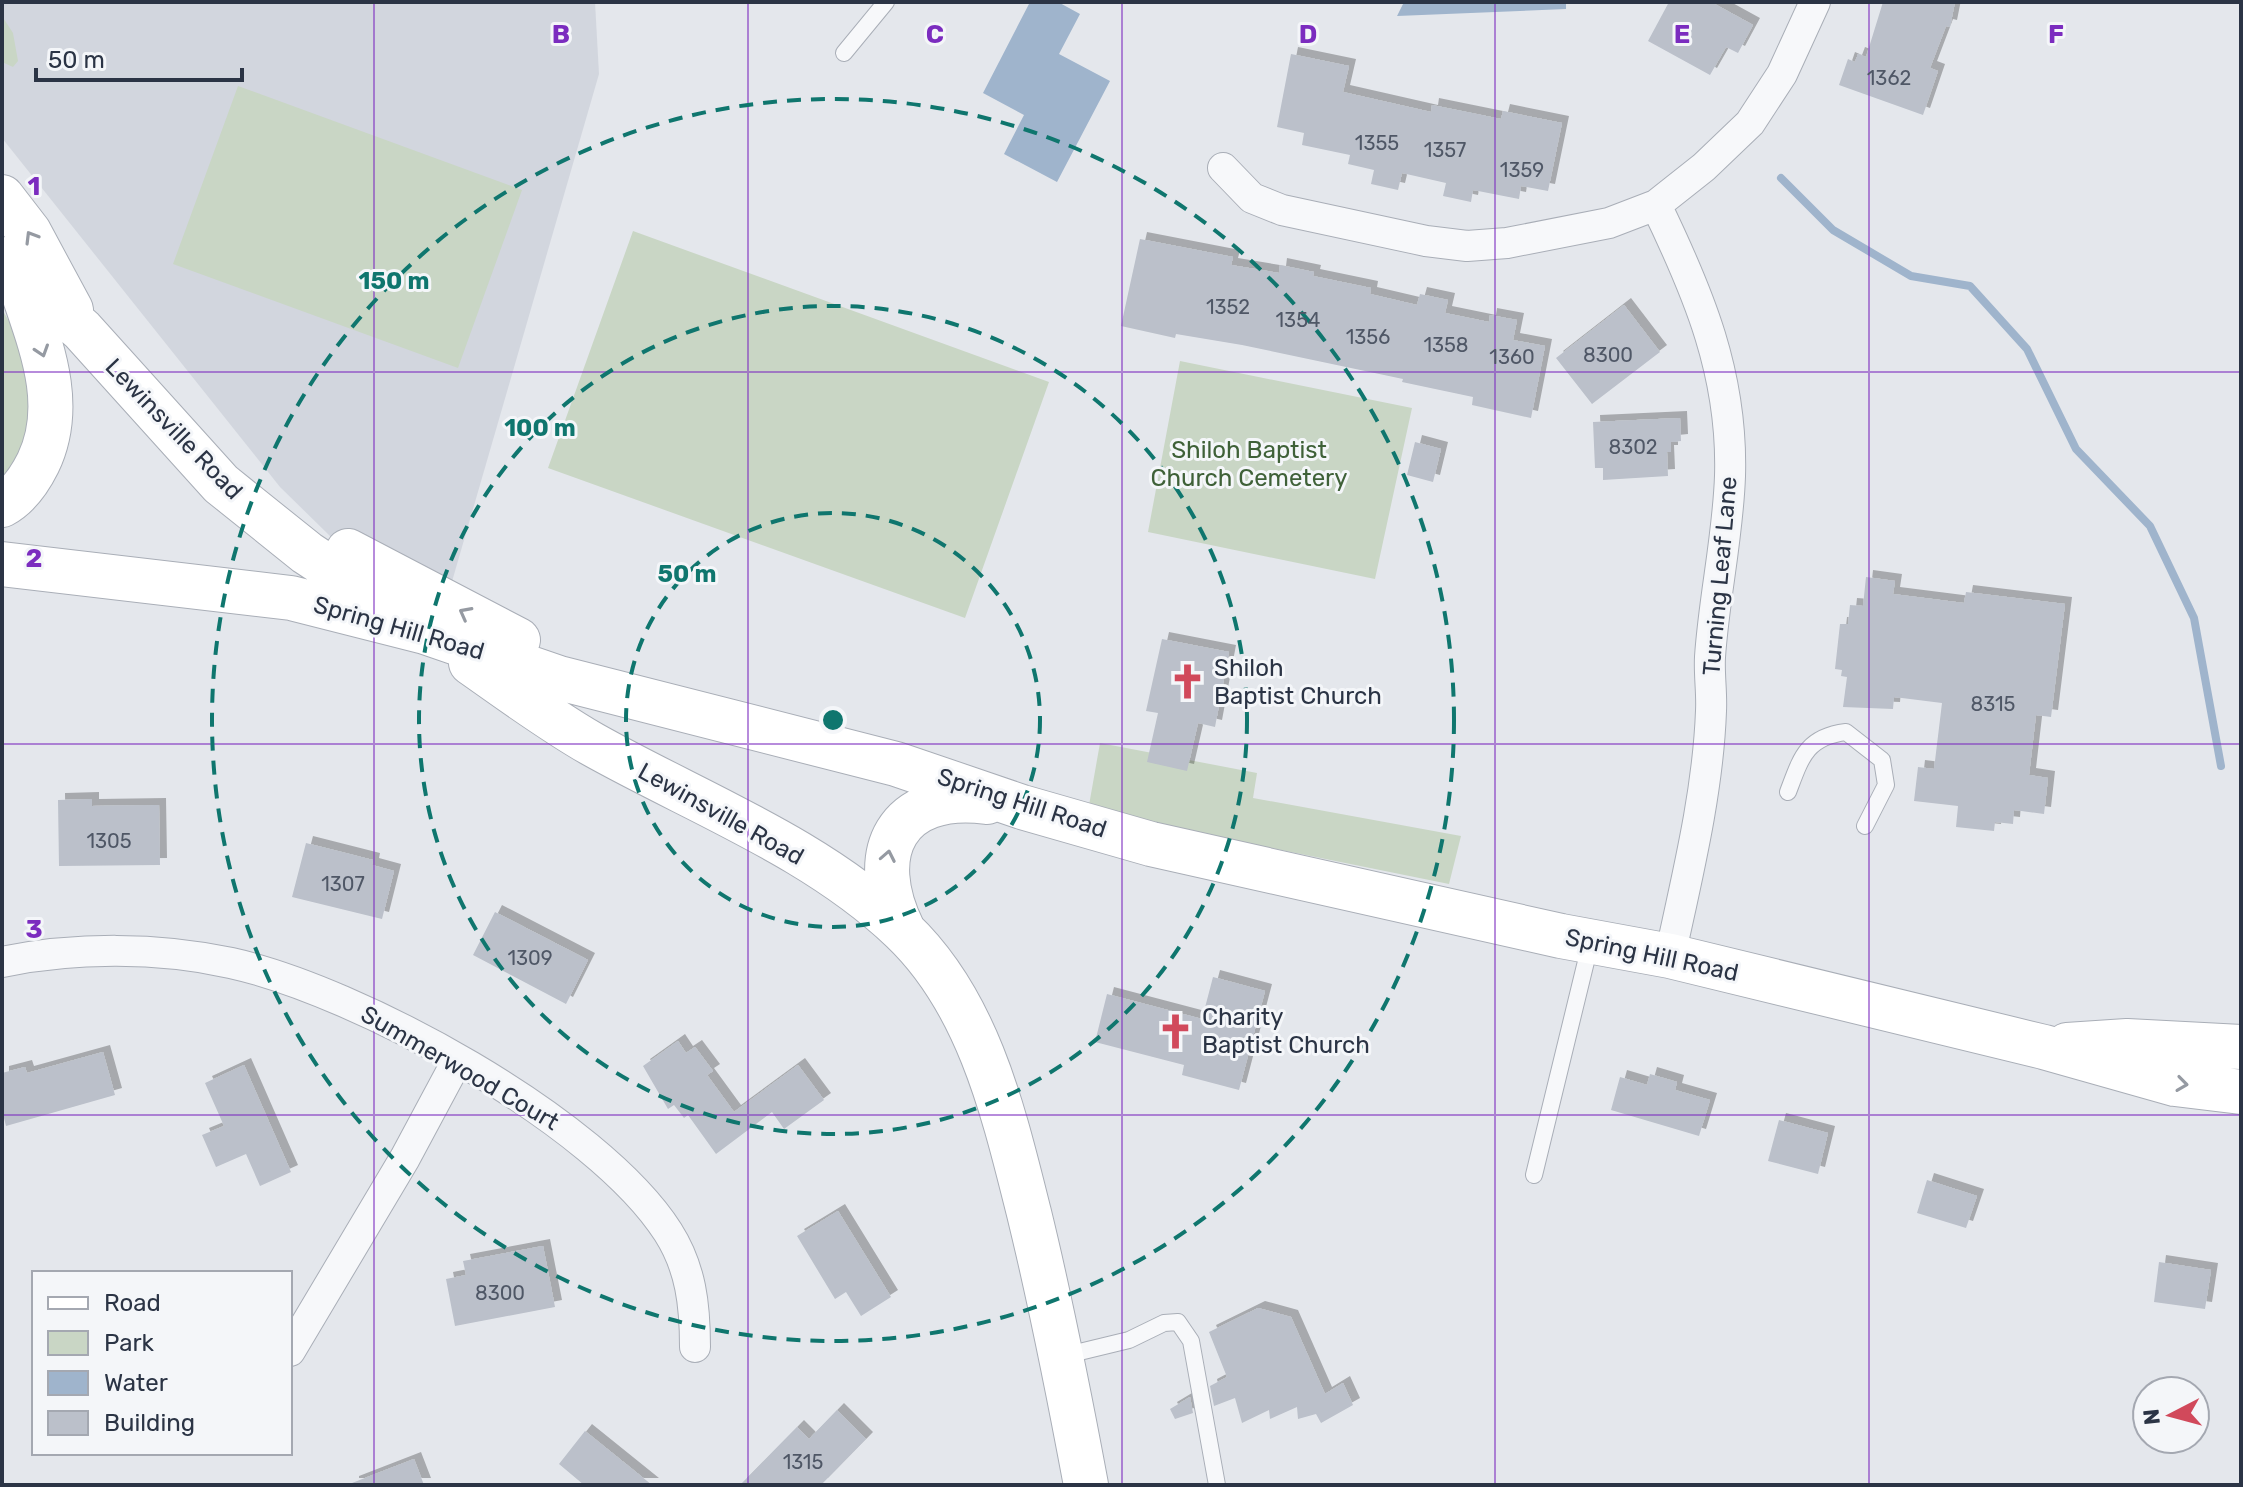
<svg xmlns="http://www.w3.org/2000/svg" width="2243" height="1487" font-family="Rubik,sans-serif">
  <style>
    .built { fill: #d2d6de }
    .green { fill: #c9d6c5 }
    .water { fill: #9fb4cc }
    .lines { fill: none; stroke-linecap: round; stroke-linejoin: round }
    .stream { stroke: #9fb4cc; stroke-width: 8 }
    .building { fill: #bbc0ca; filter: url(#shadow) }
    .service-casing { stroke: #a9aeb7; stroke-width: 18 }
    .minor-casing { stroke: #a9aeb7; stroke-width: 32 }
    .secondary-casing { stroke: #a9aeb7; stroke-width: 46 }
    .service { stroke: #f7f8fa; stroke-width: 16 }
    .minor { stroke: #f7f8fa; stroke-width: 30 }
    .secondary { stroke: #fff; stroke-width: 44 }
    .oneway { stroke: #959aa2 }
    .grid { fill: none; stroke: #7b2cbf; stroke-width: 2; stroke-opacity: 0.55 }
    .ring { fill: none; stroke: #0f766e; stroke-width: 4; stroke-dasharray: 14 10 }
    .labels { text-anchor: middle; stroke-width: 6; stroke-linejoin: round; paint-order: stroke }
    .number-label { font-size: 20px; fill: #4f5766 }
    .street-label { font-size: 24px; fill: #2b3445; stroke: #f4f6f9 }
    .park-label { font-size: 24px; fill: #3f6138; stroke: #f4f6f9 }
    .poi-label { font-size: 24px; fill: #2b3445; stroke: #f4f6f9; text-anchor: start }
    .grid-label { font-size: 26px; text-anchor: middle; font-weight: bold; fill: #7b2cbf; stroke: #f4f6f9; stroke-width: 6; stroke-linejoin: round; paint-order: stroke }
    .centre { fill: #0f766e; stroke: #f4f6f9; stroke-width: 4 }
    .ring-label { font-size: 24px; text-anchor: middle; font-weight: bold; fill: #0f766e; stroke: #f4f6f9; stroke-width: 6; stroke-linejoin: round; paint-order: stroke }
  </style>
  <defs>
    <filter id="shadow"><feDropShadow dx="7" dy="-7" stdDeviation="0" flood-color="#0004"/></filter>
  </defs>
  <rect width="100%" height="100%" fill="#e4e7ec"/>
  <!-- built -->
  <path class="built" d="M 2,2 L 595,2 L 599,74 L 442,616 L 384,580 L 330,536 L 280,487 L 2,138 Z"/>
  <!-- green -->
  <path class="green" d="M 2,16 L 13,33 L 18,61 L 13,67 L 2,62 Z
    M 238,86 L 522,190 L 458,368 L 173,264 Z
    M 633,231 L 1049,382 L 965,618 L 548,468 Z
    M 2,309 L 23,346 L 40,422 L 2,489 Z
    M 1180,361 L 1412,408 L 1375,579 L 1148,532 Z
    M 1100,743 L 1257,773 L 1253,798 L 1461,836 L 1449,884 L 1088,811 Z"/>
  <!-- water -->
  <path class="water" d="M 1030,2 L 1058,2 L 1080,14 L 1059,54 L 1110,81 L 1057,182 L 1004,154 L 1024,115 L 983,93 Z
    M 1404,2 L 1566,2 L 1566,9 L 1397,16 Z"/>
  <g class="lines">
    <!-- stream -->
    <path class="stream" d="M 1781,178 L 1833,230 L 1911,276 L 1970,286 L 2027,349 L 2076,449 L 2150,526 L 2194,618 L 2221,766"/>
  </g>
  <!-- building -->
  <path class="building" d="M 1669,2 L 1711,2 L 1753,25 L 1738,53 L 1726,47 L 1710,75 L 1648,41 Z
    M 1883,2 L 1955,2 L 1950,27 L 1946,26 L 1930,68 L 1938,71 L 1923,115 L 1839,85 L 1848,59 L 1855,62 L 1858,54 L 1866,57 Z
    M 1291,54 L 1349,66 L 1343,92 L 1431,112 L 1432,105 L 1501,119 L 1503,111 L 1562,123 L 1548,191 L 1521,186 L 1519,199 L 1473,190 L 1471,202 L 1443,196 L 1446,183 L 1402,173 L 1398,190 L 1371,184 L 1374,170 L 1348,164 L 1350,155 L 1302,145 L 1304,133 L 1277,127 Z
    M 1140,239 L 1233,257 L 1231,265 L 1279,273 L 1280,265 L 1314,272 L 1313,276 L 1371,288 L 1370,294 L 1417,305 L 1420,294 L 1448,300 L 1445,313 L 1489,322 L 1490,315 L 1517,320 L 1513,340 L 1545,346 L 1531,418 L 1472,405 L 1473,397 L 1402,382 L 1403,379 L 1242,345 L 1176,334 L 1175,338 L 1121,326 Z
    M 1624,305 L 1660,352 L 1592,404 L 1556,358 Z
    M 1680,418 L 1681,441 L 1671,442 L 1671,452 L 1667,452 L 1668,476 L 1603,480 L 1603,468 L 1595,468 L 1593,422 Z
    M 1415,442 L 1441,449 L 1433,482 L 1407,475 Z
    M 1866,577 L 1895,581 L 1893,594 L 1964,603 L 1966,592 L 2065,604 L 2051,717 L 2036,715 L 2029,775 L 2048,778 L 2044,814 L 2014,810 L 2013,824 L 1995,822 L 1994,831 L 1956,827 L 1958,806 L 1914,801 L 1918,767 L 1934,769 L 1942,703 L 1894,697 L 1893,709 L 1843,707 L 1847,677 L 1841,676 L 1842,670 L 1835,669 L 1840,624 L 1848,624 L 1850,605 L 1863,606 Z
    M 1162,639 L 1229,652 L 1215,727 L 1198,723 L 1187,771 L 1147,762 L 1158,713 L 1146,711 Z
    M 92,799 L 92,806 L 159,805 L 160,865 L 59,866 L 58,800 Z
    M 306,843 L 373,860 L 372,865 L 394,871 L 382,919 L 292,897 Z
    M 495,912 L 588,960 L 566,1004 L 473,955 Z
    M 1213,977 L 1265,991 L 1239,1090 L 1182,1075 L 1184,1065 L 1095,1042 L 1107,994 L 1202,1019 Z
    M 678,1041 L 686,1053 L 695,1047 L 713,1071 L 707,1075 L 734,1112 L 798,1065 L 824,1100 L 784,1129 L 772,1112 L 716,1154 L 688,1115 L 684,1118 L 674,1105 L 668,1109 L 643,1066 Z
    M 103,1052 L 115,1095 L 6,1126 L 2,1110 L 2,1073 L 25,1067 L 27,1073 Z
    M 244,1065 L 291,1172 L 260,1186 L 246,1154 L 216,1167 L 202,1135 L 224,1126 L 205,1083 Z
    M 1650,1074 L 1677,1082 L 1675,1090 L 1710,1100 L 1699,1136 L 1611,1110 L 1620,1077 L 1647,1085 Z
    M 1779,1120 L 1828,1133 L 1818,1174 L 1768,1161 Z
    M 1927,1180 L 1977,1196 L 1966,1228 L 1917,1213 Z
    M 838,1211 L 891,1297 L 861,1316 L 846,1292 L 835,1299 L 797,1236 Z
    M 543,1246 L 555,1307 L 455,1326 L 446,1279 L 466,1275 L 463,1261 Z
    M 2159,1262 L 2211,1270 L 2205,1309 L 2154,1302 Z
    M 1258,1308 L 1291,1317 L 1325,1394 L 1343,1383 L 1353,1405 L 1321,1423 L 1316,1414 L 1298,1419 L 1297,1407 L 1270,1419 L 1269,1410 L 1242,1423 L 1235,1398 L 1214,1406 L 1210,1386 L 1227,1377 L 1209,1332 Z
    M 1190,1397 L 1193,1413 L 1175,1419 L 1170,1409 Z
    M 837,1410 L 866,1439 L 821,1485 L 740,1485 L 797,1427 L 809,1439 Z
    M 585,1431 L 652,1485 L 584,1485 L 559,1464 Z
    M 414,1459 L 424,1485 L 352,1485 L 352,1483 Z"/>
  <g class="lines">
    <defs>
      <path id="service" d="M 844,53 L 886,2
        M 1788,792 C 1801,758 1806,737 1846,732 L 1882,760 L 1886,785 L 1865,826
        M 1534,1175 L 1591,941
        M 1063,1356 L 1129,1340 L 1164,1323 L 1178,1322 L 1191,1341 L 1217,1485"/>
      <path id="minor" d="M 1223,168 L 1252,198 L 1282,210 L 1426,241 L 1467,246 L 1507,243 L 1609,223 L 1656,205 L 1704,167 L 1750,123 L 1782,74 L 1815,2
        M 1656,205 C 1699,294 1733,375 1730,476 C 1728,537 1714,597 1710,657 C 1709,675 1712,693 1711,711 C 1708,793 1687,877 1670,956
        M 2,962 C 75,947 158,947 231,963 C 358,991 597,1121 668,1232 C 691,1268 695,1305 695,1347
        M 290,1351 L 405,1158 L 457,1061"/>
      <path id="secondary" d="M 2,197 L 29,232 L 71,310
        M 2,259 L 82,330 L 221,484 L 307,553 L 398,613
        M 2,505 C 19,496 30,479 38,463 C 68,401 37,337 18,277
        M 348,551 L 518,640
        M 2,564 L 291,598 L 425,632 L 559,678 L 896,764 L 1022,807 L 1151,844 L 1561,936 L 1670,956 L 2044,1047 L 2175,1084 L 2241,1092
        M 471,663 C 511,691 550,720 592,744 C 695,802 815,847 902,930 C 979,1003 1004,1114 1029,1213 C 1051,1303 1069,1394 1086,1485
        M 903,930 C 865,853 896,790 987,802
        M 2067,1045 L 2127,1041 L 2241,1047"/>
    </defs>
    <!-- service casing -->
    <use href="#service" class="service-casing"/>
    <!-- minor casing -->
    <use href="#minor" class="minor-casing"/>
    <!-- secondary casing -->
    <use href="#secondary" class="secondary-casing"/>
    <!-- service -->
    <use href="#service" class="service"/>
    <!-- minor -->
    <use href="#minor" class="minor"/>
    <!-- secondary -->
    <use href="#secondary" class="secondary"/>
  </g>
  <!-- one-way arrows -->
  <defs><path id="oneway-chevron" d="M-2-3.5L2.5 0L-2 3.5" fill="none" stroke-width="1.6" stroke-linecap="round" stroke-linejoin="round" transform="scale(2)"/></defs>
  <g class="oneway">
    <use href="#oneway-chevron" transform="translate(31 237) rotate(-121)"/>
    <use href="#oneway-chevron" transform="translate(42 351) rotate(72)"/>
    <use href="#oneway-chevron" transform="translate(465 613) rotate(-152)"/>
    <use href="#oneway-chevron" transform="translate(888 856) rotate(-79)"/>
    <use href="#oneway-chevron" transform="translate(2182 1084) rotate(8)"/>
  </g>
  <!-- grid -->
  <path class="grid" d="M 374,2 L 374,1485M 748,2 L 748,1485M 1122,2 L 1122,1485M 1495,2 L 1495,1485M 1869,2 L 1869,1485M 2,372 L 2241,372M 2,744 L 2241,744M 2,1115 L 2241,1115"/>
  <!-- distance rings -->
  <g class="ring">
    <circle cx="833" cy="720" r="207"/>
    <circle cx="833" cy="720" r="414"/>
    <circle cx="833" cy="720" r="621"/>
  </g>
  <!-- icons -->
  <defs>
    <symbol id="church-bare" viewBox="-9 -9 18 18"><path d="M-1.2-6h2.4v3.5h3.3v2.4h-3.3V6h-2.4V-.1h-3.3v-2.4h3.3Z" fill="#d1495b" stroke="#f4f6f9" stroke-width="2.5" paint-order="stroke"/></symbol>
  </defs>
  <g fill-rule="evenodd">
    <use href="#church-bare" x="1162" y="656" width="51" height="51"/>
    <use href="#church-bare" x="1150" y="1006" width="51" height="51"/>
  </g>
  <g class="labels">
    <!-- number labels -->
    <g class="number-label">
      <text x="1889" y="85">1362</text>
      <text x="1377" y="150">1355</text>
      <text x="1445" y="157">1357</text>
      <text x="1522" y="177">1359</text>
      <text x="1228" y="314">1352</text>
      <text x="1298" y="327">1354</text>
      <text x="1368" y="344">1356</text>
      <text x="1446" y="352">1358</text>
      <text x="1608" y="362">8300</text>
      <text x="1512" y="364">1360</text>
      <text x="1633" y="454">8302</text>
      <text x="1993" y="711">8315</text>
      <text x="109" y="848">1305</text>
      <text x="343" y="891">1307</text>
      <text x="530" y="965">1309</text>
      <text x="500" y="1300">8300</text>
      <text x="803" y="1469">1315</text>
    </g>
    <!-- street labels -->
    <g class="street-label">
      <text transform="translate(174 429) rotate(46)" y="8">Lewinsville Road</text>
      <text transform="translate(1720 576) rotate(-85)" y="8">Turning Leaf Lane</text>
      <text transform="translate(399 628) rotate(16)" y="8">Spring Hill Road</text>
      <text transform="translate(1022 803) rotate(18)" y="8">Spring Hill Road</text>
      <text transform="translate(721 814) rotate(29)" y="8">Lewinsville Road</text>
      <text transform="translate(1652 955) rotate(12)" y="8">Spring Hill Road</text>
      <text transform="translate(460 1068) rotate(30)" y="8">Summerwood Court</text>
    </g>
    <!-- park labels -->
    <g class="park-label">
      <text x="1249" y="458">Shiloh Baptist<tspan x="1249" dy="28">Church Cemetery</tspan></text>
    </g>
    <!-- poi labels -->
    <g class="poi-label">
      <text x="1214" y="676">Shiloh<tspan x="1214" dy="28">Baptist Church</tspan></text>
      <text x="1202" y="1025">Charity<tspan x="1202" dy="28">Baptist Church</tspan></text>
    </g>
  </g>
  <g class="grid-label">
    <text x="561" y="43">B</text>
    <text x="935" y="43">C</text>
    <text x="1308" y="43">D</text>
    <text x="1682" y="43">E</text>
    <text x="2056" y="43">F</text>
    <text x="34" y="195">1</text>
    <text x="34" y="567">2</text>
    <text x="34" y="938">3</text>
  </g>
  <circle cx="833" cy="720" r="12" class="centre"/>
  <g class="ring-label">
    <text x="394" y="289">150 m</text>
    <text x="540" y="436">100 m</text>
    <text x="687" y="582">50 m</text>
  </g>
  <!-- border -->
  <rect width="2243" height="1487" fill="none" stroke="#2b3445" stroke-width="8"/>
  <!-- legend -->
  <rect x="32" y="1271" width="260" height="184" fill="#f4f6f9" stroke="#a4a8b1" stroke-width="2"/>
  <rect x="48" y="1297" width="40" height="12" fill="#ffffff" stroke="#a4a8b1" stroke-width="2"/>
  <text x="104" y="1311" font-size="24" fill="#2b3445">Road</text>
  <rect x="48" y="1331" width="40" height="24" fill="#c9d6c5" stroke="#a4a8b1" stroke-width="2"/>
  <text x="104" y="1351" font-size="24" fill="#2b3445">Park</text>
  <rect x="48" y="1371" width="40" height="24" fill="#9fb4cc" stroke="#a4a8b1" stroke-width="2"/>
  <text x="104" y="1391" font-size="24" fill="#2b3445">Water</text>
  <rect x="48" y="1411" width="40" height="24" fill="#bbc0ca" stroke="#a4a8b1" stroke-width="2"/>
  <text x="104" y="1431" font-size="24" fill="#2b3445">Building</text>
  <!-- north arrow -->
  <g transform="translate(2171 1415) rotate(264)"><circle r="38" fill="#f4f6f9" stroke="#a4a8b1" stroke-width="2"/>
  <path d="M0-6L14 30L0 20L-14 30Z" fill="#d1495b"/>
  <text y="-12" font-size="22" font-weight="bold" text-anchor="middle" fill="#2b3445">N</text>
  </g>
  <!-- scale -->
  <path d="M36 68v12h206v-12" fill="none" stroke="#2b3445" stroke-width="4"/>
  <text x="48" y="68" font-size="24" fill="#2b3445" stroke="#f4f6f9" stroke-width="6" paint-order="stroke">50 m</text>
</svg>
